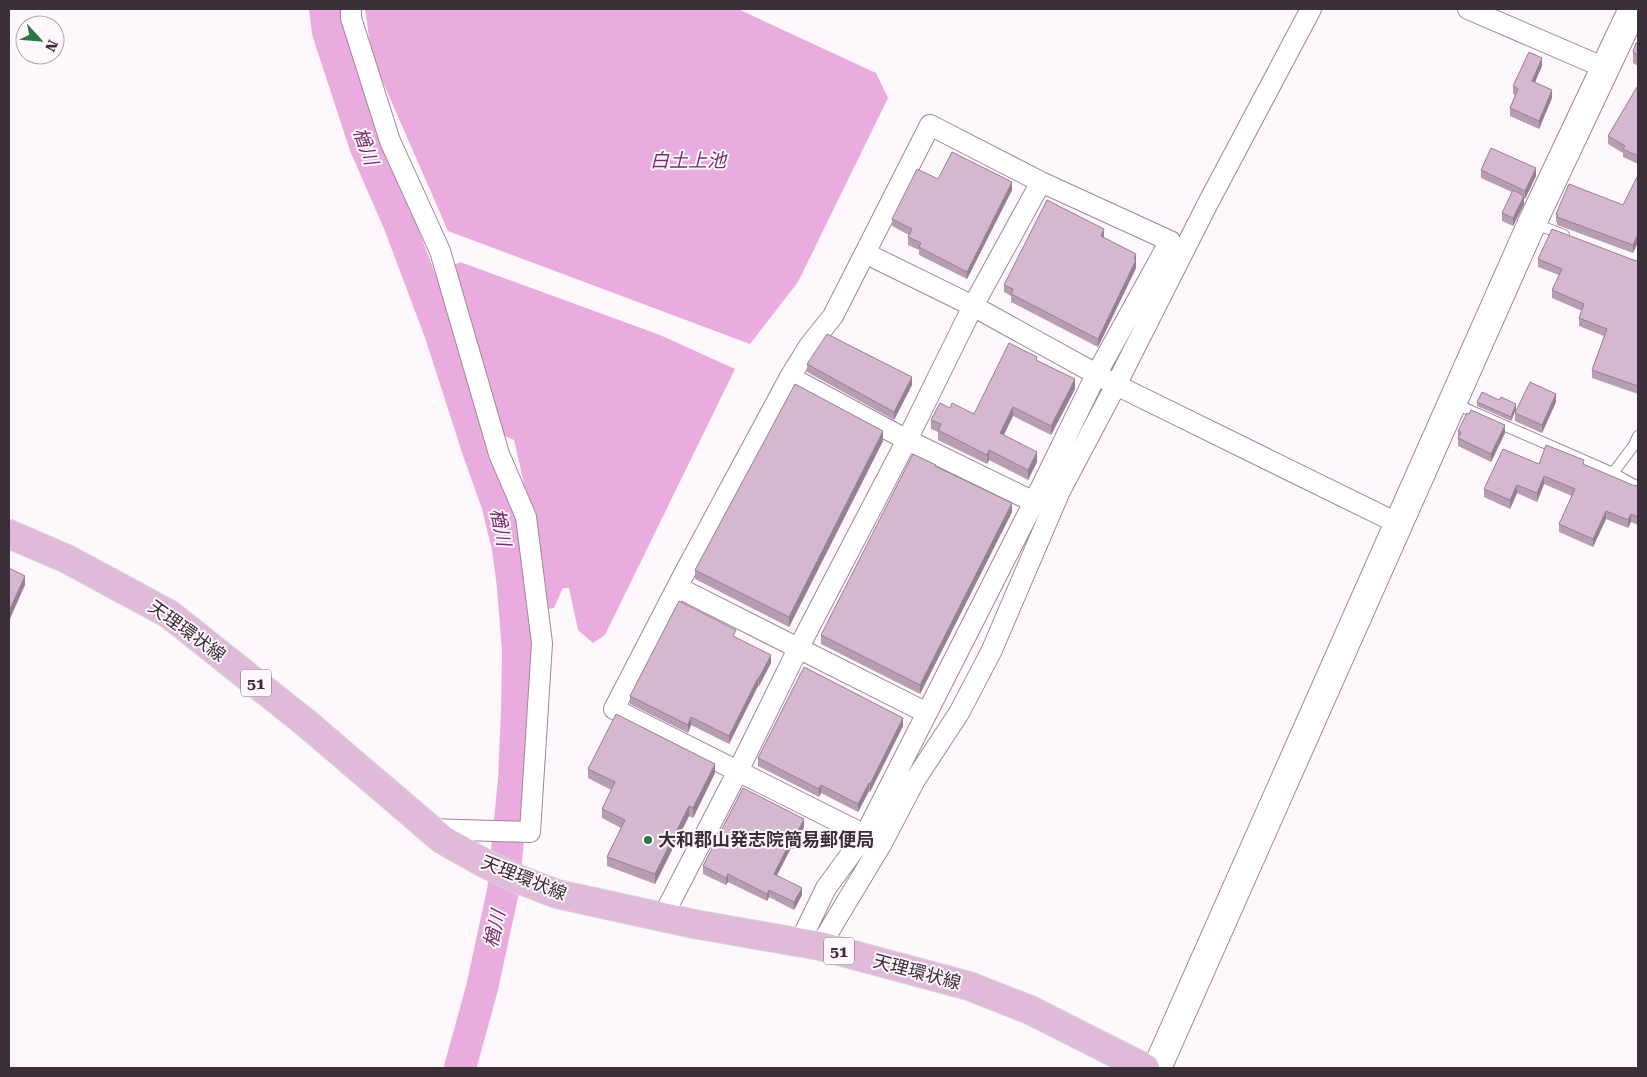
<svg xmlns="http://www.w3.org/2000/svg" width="1647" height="1077" font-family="'Roboto Serif','Noto Sans JP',serif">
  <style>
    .water { fill: #eaacdf }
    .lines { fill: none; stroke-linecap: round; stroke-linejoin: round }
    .river { stroke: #eaacdf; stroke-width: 32 }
    .lane-casing { stroke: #a1859c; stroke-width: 12 }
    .street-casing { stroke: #a1859c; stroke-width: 22 }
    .secondary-casing { stroke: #a1859c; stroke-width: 30 }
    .primary-casing { stroke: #d8d5d7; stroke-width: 30 }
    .lane { stroke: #fff; stroke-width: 10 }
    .street { stroke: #fff; stroke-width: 20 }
    .secondary { stroke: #fff; stroke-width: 28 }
    .primary { stroke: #e0bad9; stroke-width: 28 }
    .wall { fill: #b79db2 }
    .shaded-wall { fill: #958091 }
    .building { fill: #d5b7cf; stroke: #958091 }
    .poi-dot { fill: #297646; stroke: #fef7fc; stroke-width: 2 }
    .labels { text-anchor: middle; stroke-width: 4; stroke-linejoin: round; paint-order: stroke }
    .shield { fill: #fef7fc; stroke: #766b74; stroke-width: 1 }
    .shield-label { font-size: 16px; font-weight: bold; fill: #3b2f39 }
    .street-label { font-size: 18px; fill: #3b2f39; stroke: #fef7fc }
    .poi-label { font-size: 18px; font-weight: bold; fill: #3b2f39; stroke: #fef7fc; text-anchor: start }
    .water-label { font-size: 19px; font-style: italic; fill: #762e6d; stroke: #fef7fc }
  </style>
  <rect width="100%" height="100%" fill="#fef7fc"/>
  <!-- water -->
  <path class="water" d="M 365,9 L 738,9 L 876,73 L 888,98 L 798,282 L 750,344 L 448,231 L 372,57 Z
    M 460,262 L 660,335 L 735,369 L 605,635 L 593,643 L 578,630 L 569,588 L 563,588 L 554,608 L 543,610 L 536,536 L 514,440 L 500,434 L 446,269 Z"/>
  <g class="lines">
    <!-- river -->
    <path class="river" d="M 325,9 L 328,32 L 365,145 L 399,223 L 441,335 L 479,453 L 497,503 L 508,548 L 513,587 L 518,652 L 517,712 L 514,780 L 503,891 L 482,988 L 460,1068"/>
    <defs>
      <path id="lane" d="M 1533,223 L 1564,235
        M 1453,403 L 1613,473 L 1634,445 L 1638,436
        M 1613,473 L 1638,487"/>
      <path id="street" d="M 351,9 L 351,18 L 390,141 L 440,251 L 499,454 L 526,517 L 542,643 L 530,832 L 430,829
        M 1468,9 L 1605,68
        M 865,253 L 973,306 L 1116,385 L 1399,524
        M 790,377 L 907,440 L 1034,502
        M 677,587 L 927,713
        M 662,918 L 738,771 L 798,649 L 907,440 L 973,306 L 1041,182
        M 800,942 L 826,888 L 865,835 L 1034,502 L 1096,375 L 1170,241 L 1041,182 L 930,125 L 833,316 L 809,346 L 790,377 L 685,572 L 614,709 L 865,835
        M 820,946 L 882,843 L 915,780 L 959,713 L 991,652 L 1060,491 L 1116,385 L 1208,203 L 1311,9"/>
      <path id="secondary" d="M 1157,1068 L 1532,223 L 1633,9"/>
      <path id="primary" d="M 9,534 L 67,559 L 169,614 L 306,723 L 443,840 L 484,863 L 518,879 L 557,894 L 694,924 L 820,946 L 969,986 L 1030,1010 L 1145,1068"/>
    </defs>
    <!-- lane casing -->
    <use href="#lane" class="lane-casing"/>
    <!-- street casing -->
    <use href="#street" class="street-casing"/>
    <!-- secondary casing -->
    <use href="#secondary" class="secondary-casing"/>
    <!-- primary casing -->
    <use href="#primary" class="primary-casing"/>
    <!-- lane -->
    <use href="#lane" class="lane"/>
    <!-- street -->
    <use href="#street" class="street"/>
    <!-- secondary -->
    <use href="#secondary" class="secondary"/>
    <!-- primary -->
    <use href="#primary" class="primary"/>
  </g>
  <!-- wall -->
  <path class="wall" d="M 1638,43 L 1638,66 L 1633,63 L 1633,52 Z
    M 1542,66 L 1535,82 L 1552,98 L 1539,129 L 1510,116 L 1510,108 L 1515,95 L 1513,94 L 1513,86 Z
    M 1638,88 L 1638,164 L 1623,157 L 1623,153 L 1608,144 L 1608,136 Z
    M 1481,170 L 1536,176 L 1525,199 L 1524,198 L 1524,204 L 1513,226 L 1502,221 L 1502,213 L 1512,192 L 1481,178 Z
    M 1638,175 L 1638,242 L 1633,253 L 1557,225 L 1557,222 L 1556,222 L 1556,214 L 1623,205 Z
    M 938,179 L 1012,190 L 967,279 L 919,255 L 919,250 L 908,245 L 908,237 L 909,235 L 892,226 L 892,219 Z
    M 1104,237 L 1104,238 L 1136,254 L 1136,268 L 1098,347 L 1011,302 L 1011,296 L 1004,292 L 1004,285 Z
    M 1538,259 L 1638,260 L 1638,394 L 1592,378 L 1592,370 L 1604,336 L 1579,326 L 1579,318 L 1582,311 L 1552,298 L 1552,290 L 1559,275 L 1538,267 Z
    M 1037,361 L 1075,389 L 1051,435 L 1013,416 L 1003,435 L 1037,462 L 1028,480 L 989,460 L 987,464 L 938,440 L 938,432 L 931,429 L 931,420 L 950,408 L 974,414 Z
    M 807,364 L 912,385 L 894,420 L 807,372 Z
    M 1499,400 L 1516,409 L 1511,421 L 1477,406 L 1477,402 Z
    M 1556,402 L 1542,433 L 1515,421 L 1515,413 Z
    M 1458,431 L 1505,433 L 1491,462 L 1458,446 Z
    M 883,441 L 789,627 L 695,579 L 695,570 Z
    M 1539,464 L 1584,465 L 1635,486 L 1638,485 L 1638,525 L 1631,522 L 1628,528 L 1606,519 L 1593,547 L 1559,532 L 1559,524 L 1572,496 L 1544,484 L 1537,502 L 1517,493 L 1510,509 L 1484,497 L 1484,489 Z
    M 936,466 L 1012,512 L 920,694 L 821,644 L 821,635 Z
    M 736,638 L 771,663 L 759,686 L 758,686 L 729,744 L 691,725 L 688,733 L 630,704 L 630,696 Z
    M 903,726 L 870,792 L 869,791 L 858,812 L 821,793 L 819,797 L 758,766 L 758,758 Z
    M 588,769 L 715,773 L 693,818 L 689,816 L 655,884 L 607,866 L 607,857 L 621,828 L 602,818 L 602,809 L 611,790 L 588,778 Z
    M 804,827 L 793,849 L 791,848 L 777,875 L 802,895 L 794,910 L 769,897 L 767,901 L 728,882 L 726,885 L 703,874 L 703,866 Z"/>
  <!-- shaded-wall -->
  <path class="shaded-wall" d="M 1542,58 L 1542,66 L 1532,89 L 1532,81 Z
    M 1552,90 L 1552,98 L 1539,129 L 1539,121 Z
    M 1536,168 L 1536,176 L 1525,199 L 1525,191 Z
    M 1012,182 L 1012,190 L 967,279 L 967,272 Z
    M 1524,196 L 1524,204 L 1513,226 L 1513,218 Z
    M 1104,229 L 1104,237 L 1101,244 L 1101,236 Z
    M 1638,234 L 1638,242 L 1633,253 L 1633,245 Z
    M 1136,254 L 1136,268 L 1098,347 L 1098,339 Z
    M 912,377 L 912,385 L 894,420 L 894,412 Z
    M 1075,379 L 1075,389 L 1051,435 L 1051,426 Z
    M 1556,394 L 1556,402 L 1542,433 L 1542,425 Z
    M 1516,404 L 1516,409 L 1511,421 L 1511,417 Z
    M 1013,407 L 1013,416 L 1000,443 L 1000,433 Z
    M 1505,425 L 1505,433 L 1491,462 L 1491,454 Z
    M 883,431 L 883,441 L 789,627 L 789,617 Z
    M 989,450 L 989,460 L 987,464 L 987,455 Z
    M 1037,452 L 1037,462 L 1028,480 L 1028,470 Z
    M 1544,476 L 1544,484 L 1537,502 L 1537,493 Z
    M 1517,485 L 1517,493 L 1510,509 L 1510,500 Z
    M 1012,503 L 1012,512 L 920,694 L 920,685 Z
    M 1606,511 L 1606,519 L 1593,547 L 1593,539 Z
    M 1631,514 L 1631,522 L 1628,528 L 1628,520 Z
    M 25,576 L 25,585 L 9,621 L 9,611 Z
    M 771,655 L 771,663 L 759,686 L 759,678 Z
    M 758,678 L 758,686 L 729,744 L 729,736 Z
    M 691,717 L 691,725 L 688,733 L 688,725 Z
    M 903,718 L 903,726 L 870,792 L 870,784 Z
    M 715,764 L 715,773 L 693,818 L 693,808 Z
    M 869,783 L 869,791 L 858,812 L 858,804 Z
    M 821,785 L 821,793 L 819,797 L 819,789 Z
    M 689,806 L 689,816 L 655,884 L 655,874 Z
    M 804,819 L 804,827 L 793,849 L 793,841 Z
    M 791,840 L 791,848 L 774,881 L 774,874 Z
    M 728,874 L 728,882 L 726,885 L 726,878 Z
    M 802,888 L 802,895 L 794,910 L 794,902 Z
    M 769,890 L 769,897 L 767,901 L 767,894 Z"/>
  <!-- building -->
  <path class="building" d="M 1636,43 L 1638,43 L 1638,55 L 1633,52 Z
    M 1529,52 L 1542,58 L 1532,81 L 1552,90 L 1539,121 L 1510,108 L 1518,89 L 1513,86 Z
    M 1637,87 L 1638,88 L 1638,156 L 1623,149 L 1625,146 L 1608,136 Z
    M 1491,148 L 1536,168 L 1525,191 L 1481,170 Z
    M 952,152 L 1012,182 L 967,272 L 919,247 L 921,243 L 908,237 L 912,229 L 892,219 L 917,169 L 938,179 Z
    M 1638,175 L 1638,234 L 1633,245 L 1557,217 L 1558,215 L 1556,214 L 1569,184 L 1623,205 Z
    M 1513,190 L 1524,196 L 1513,218 L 1502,213 Z
    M 1047,200 L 1104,229 L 1101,236 L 1136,254 L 1134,259 L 1136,260 L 1098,339 L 1011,294 L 1013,289 L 1004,285 Z
    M 1552,229 L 1636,261 L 1638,260 L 1638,386 L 1592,370 L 1607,329 L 1579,318 L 1584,304 L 1552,290 L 1562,269 L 1538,259 Z
    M 827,334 L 912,377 L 894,412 L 807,364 Z
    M 1009,343 L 1037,357 L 1036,360 L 1075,379 L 1051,426 L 1013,407 L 1000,433 L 1037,452 L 1028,470 L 989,450 L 987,455 L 938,430 L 941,424 L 931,420 L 940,403 L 950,408 L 952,403 L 974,414 Z
    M 1530,382 L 1556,394 L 1542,425 L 1515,413 Z
    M 795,384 L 883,431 L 789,617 L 695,570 Z
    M 1482,392 L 1499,400 L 1501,397 L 1516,404 L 1511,417 L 1477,402 Z
    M 1471,410 L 1505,425 L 1491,454 L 1458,438 L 1461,432 L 1458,431 L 1467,413 L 1469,414 Z
    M 1546,445 L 1584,460 L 1583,464 L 1635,486 L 1638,485 L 1638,517 L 1631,514 L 1628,520 L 1606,511 L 1593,539 L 1559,524 L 1575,489 L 1544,476 L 1537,493 L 1517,485 L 1510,500 L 1484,489 L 1503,449 L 1539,464 Z
    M 913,454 L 936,465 L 935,466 L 1012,503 L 920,685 L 821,635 Z
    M 9,568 L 25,576 L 9,611 Z
    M 679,601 L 736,630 L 733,636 L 771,655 L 759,678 L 758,678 L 729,736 L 691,717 L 688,725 L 630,696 Z
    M 804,667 L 903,718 L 870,784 L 869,783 L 858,804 L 821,785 L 819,789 L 758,758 Z
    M 616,714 L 715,764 L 693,808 L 689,806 L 655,874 L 607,857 L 625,820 L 602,809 L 615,782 L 588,769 Z
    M 743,788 L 804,819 L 793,841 L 791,840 L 774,874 L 802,888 L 794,902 L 769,890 L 767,894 L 728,874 L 726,878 L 703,866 Z"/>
  <!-- markers -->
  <circle class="poi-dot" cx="648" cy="840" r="5"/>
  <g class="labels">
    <!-- shield labels -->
    <g class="shield">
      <rect x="241" y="669.5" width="30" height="27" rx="4"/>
      <rect x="824" y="937.5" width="30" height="27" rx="4"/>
    </g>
    <g class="shield-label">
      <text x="256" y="689">51</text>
      <text x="839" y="957">51</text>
    </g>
    <!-- street labels -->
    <g class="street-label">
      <text transform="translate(187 631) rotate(36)" y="6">天理環状線</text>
      <text transform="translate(524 878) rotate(22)" y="6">天理環状線</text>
      <text transform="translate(917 972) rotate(15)" y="6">天理環状線</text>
    </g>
    <!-- poi labels -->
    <g class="poi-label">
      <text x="658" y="846">大和郡山発志院簡易郵便局</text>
    </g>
    <!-- water labels -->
    <g class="water-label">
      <text transform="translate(366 146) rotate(70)" y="7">楢川</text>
      <text x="688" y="167">白土上池</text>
      <text transform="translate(501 527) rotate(79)" y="7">楢川</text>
      <text transform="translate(494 929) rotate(-77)" y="7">楢川</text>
    </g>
  </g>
  <!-- border -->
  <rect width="1647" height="1077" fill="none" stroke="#3b2f39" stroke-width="20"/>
  <!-- north arrow -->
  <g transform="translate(40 40) rotate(116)"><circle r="24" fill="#fef7fc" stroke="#b0a7ae"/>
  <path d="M0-4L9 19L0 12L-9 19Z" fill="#297646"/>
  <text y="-8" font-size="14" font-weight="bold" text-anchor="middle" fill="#3b2f39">N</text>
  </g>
</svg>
